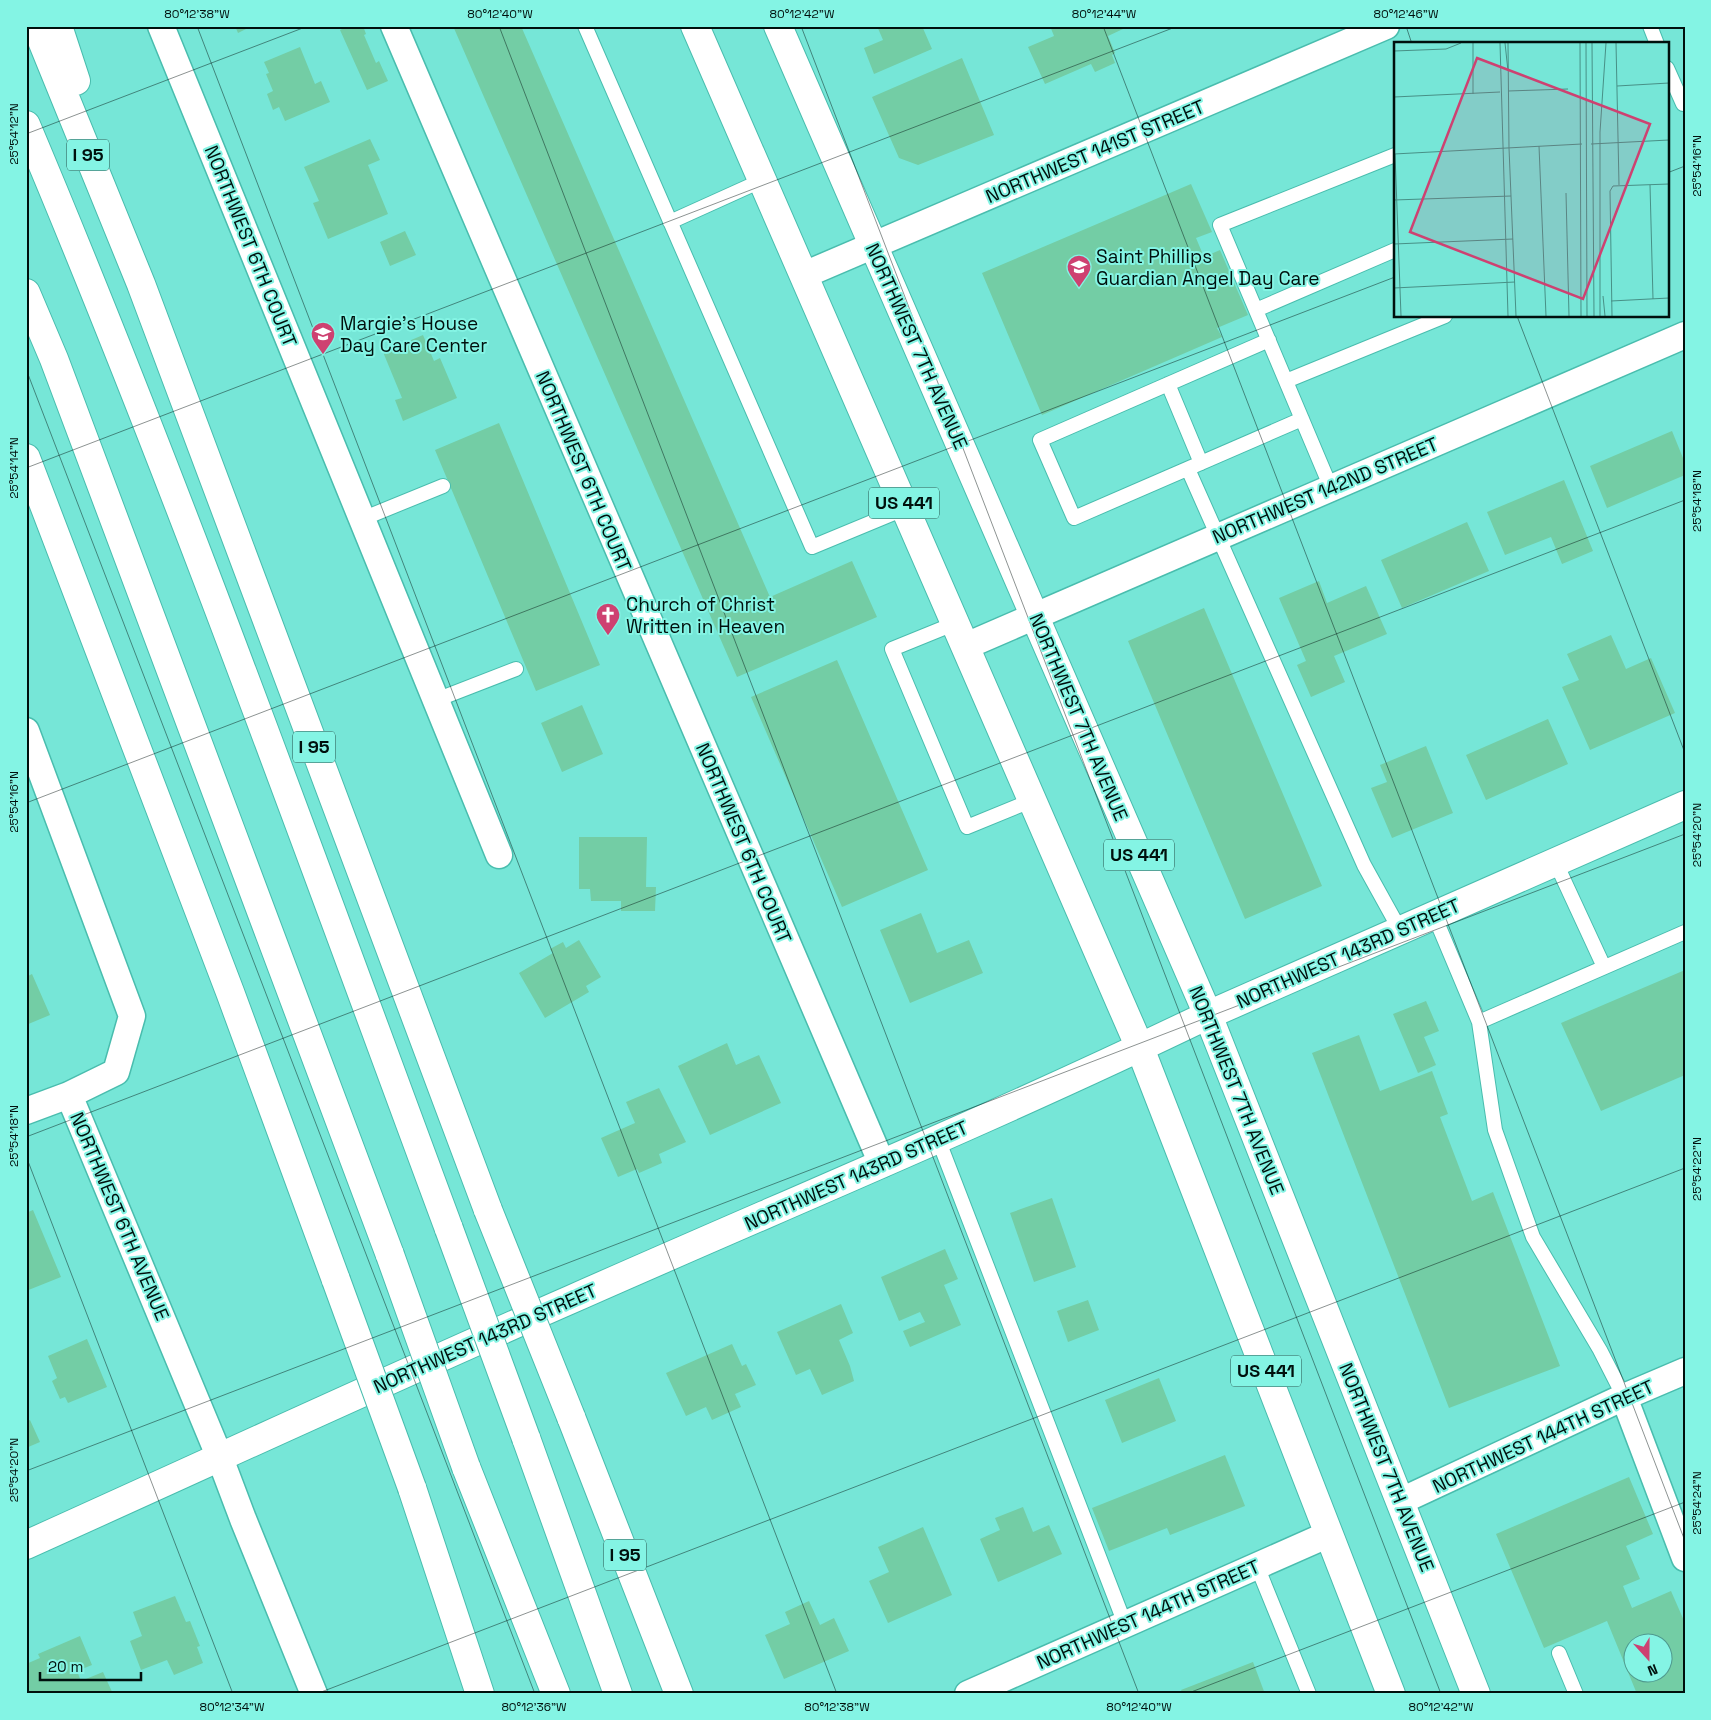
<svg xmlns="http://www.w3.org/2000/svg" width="1711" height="1720" font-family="'Space Grotesk',sans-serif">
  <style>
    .building { fill: #73cda5; fill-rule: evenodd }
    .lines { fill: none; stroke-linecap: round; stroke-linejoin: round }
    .lane-casing { stroke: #49bdae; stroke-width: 16 }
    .street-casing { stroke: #49bdae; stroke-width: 29 }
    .secondary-casing { stroke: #49bdae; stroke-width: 30 }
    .primary-casing { stroke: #49bdae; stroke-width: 30 }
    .highway-casing { stroke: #49bdae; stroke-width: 30 }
    .lane { stroke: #fff; stroke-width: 14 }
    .street { stroke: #fff; stroke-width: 26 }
    .secondary { stroke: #fff; stroke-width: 28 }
    .primary { stroke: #fff; stroke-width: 28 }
    .highway { stroke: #fff; stroke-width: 28 }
    .highway-bridge-casing { stroke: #49bdae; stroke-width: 30; stroke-linecap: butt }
    .highway-bridge { stroke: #fff; stroke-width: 28 }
    .ticks { fill: none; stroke: #00100d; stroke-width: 1; stroke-opacity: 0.45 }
    .labels { text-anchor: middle; stroke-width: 4; stroke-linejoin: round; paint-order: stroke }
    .shield { fill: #84f4e4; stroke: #28544e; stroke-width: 1 }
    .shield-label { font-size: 18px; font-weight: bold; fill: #00100d }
    .street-label { font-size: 19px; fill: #00100d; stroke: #84f4e4 }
    .poi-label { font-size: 19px; fill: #00100d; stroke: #84f4e4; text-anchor: start }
    .inset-road { fill: none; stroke: #479086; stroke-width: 1 }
    .view { fill: #ce4171; fill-opacity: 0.15; stroke: #ce4171; stroke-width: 2.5 }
    .inset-edge { fill: none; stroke: #00100d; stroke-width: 2.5 }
    .neatline { fill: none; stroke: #00100d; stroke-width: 2 }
    .ticks-label { font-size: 12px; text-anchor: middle; fill: #00100d }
  </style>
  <rect width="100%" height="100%" fill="#76e6d7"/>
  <!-- building -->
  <path class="building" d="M 235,26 L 252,26 L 238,33 Z
    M 348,26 L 363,26 L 366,34 L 364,35 L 376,63 L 379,61 L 388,81 L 367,90 L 340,30 Z
    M 453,26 L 521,26 L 770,597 L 852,561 L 877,617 L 737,677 Z
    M 877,26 L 922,26 L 932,49 L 874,74 L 864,48 L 883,40 Z
    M 1050,26 L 1122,26 L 1123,29 L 1108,36 L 1115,53 L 1112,55 L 1115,63 L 1095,72 L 1091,64 L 1045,84 L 1028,47 L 1054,36 Z
    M 300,47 L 315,84 L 321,81 L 330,102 L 285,121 L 279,107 L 273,110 L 267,94 L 273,91 L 266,74 L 269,73 L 264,62 Z
    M 962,58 L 994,135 L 918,165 L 899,158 L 872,97 Z
    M 370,139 L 380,160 L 368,165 L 388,214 L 328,239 L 313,203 L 319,201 L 304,167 Z
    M 1191,184 L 1212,232 L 1196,238 L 1204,257 L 1220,250 L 1248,315 L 1217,328 L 1222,337 L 1042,415 L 982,273 Z
    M 405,231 L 416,255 L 390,266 L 380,242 Z
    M 423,335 L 434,361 L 440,358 L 457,398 L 403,421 L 395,400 L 402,398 L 383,352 Z
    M 499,423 L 600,665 L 536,691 L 435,450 Z
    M 1672,431 L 1685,463 L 1685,475 L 1607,508 L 1590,466 Z
    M 1564,480 L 1593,551 L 1562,564 L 1551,537 L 1505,555 L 1487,512 Z
    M 1467,522 L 1489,571 L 1402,608 L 1381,560 Z
    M 1319,581 L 1327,603 L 1366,586 L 1387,634 L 1334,656 L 1345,682 L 1311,697 L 1297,665 L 1306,661 L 1279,598 Z
    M 1204,608 L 1322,886 L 1245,919 L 1128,641 Z
    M 1611,635 L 1626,669 L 1651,658 L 1675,713 L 1590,750 L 1562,687 L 1579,680 L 1567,654 Z
    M 837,660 L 928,870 L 842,907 L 751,697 Z
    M 582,705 L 603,754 L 562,772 L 541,723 Z
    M 1548,719 L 1568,764 L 1486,800 L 1466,755 Z
    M 1426,746 L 1453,813 L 1392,838 L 1371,788 L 1387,782 L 1380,765 Z
    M 579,837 L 647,837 L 646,887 L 656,887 L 655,911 L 621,911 L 621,901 L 591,901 L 590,889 L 579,889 Z
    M 921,913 L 937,953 L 969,940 L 983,973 L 910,1003 L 880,930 Z
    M 579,940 L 601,977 L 586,986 L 589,992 L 545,1018 L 519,973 L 553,953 L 550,949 L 563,942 L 566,948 Z
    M 1685,970 L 1685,1075 L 1601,1111 L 1561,1023 Z
    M 32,974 L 50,1015 L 26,1025 L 26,977 Z
    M 1426,1001 L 1439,1031 L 1424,1037 L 1436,1065 L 1418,1073 L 1393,1014 Z
    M 1359,1035 L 1380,1091 L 1432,1071 L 1448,1114 L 1440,1117 L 1472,1201 L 1493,1192 L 1560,1366 L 1449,1408 L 1312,1053 Z
    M 727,1043 L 736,1065 L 759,1055 L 781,1103 L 710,1135 L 678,1066 Z
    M 659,1088 L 686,1142 L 659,1154 L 662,1163 L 639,1173 L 637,1169 L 618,1177 L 601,1138 L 635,1123 L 626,1102 Z
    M 1052,1198 L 1076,1267 L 1034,1282 L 1010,1213 Z
    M 33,1210 L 61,1277 L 26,1291 L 26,1213 Z
    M 945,1249 L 958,1279 L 944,1285 L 961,1325 L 910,1347 L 903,1331 L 925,1322 L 920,1312 L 899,1321 L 881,1277 Z
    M 1088,1300 L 1099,1330 L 1068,1342 L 1057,1311 Z
    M 841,1304 L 853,1333 L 839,1340 L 850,1366 L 854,1381 L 822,1395 L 810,1369 L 796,1375 L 777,1332 Z
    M 87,1339 L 107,1387 L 68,1403 L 65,1397 L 60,1399 L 52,1381 L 57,1378 L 48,1356 Z
    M 732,1344 L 742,1366 L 746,1364 L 756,1385 L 735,1394 L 741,1407 L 712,1420 L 706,1407 L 686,1416 L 666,1373 Z
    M 1159,1378 L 1176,1421 L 1122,1443 L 1105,1400 Z
    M 30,1420 L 40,1442 L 26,1448 L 26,1422 Z
    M 1225,1455 L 1245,1506 L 1170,1535 L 1167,1528 L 1109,1551 L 1092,1508 Z
    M 1629,1477 L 1653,1534 L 1626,1546 L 1640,1579 L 1623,1586 L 1632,1608 L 1671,1591 L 1685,1623 L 1685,1694 L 1637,1694 L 1607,1621 L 1544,1648 L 1496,1534 ZM 1634,1642 L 1664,1642 L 1664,1672 L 1634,1672 Z
    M 1023,1507 L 1033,1532 L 1049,1525 L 1062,1554 L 998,1582 L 980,1539 L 1000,1530 L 995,1518 Z
    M 923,1527 L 952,1595 L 888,1623 L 869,1581 L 889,1572 L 878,1547 Z
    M 175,1596 L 186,1622 L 190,1621 L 200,1646 L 197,1647 L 203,1663 L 174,1675 L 167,1660 L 141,1670 L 130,1641 L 142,1636 L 133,1612 Z
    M 809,1601 L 820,1625 L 834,1618 L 849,1651 L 784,1679 L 765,1635 L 790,1624 L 785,1612 Z
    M 80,1636 L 92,1665 L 77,1671 L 81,1681 L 103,1672 L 113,1694 L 29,1694 L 26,1687 L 26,1664 L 40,1658 L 38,1654 Z
    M 1253,1662 L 1265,1694 L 1183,1694 L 1181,1690 Z"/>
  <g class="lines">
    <defs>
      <path id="lane" d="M 585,26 L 812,547 L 906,508
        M 1650,26 L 1657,44
        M 1667,68 L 1683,104 L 1685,103
        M 670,222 L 763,180
        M 1256,310 L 1395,250
        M 1269,340 L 1040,440 L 1074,518 L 1302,419
        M 1286,381 L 1445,316
        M 1168,384 L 1201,463
        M 1188,469 L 1364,865 L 1400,930
        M 1331,488 L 1220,225 L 1395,155
        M 362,519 L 443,486
        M 956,623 L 892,649 L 967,827 L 1033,800
        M 436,700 L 516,669
        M 1555,861 L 1604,967
        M 1434,915 L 1479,1022 L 1685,932
        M 1479,1022 L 1495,1130 L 1533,1237 L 1600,1350 L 1624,1397
        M 938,1139 L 1125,1624
        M 1257,1566 L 1309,1694
        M 1559,1653 L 1576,1694"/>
      <path id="street" d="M 161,26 L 499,855
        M 394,26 L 882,1164
        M 804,275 L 1386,26
        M 966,646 L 1685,335
        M 26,731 L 132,1016 L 116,1072 L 69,1095 L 26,1111
        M 69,1095 L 220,1458 L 243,1519 L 314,1694
        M 1624,1397 L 1685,1558
        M 1401,1501 L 1624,1397 L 1685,1371
        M 968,1694 L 1329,1534"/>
      <path id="secondary" d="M 26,1545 C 208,1463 389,1379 572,1299 C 784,1205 999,1116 1208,1015 L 1685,805"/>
      <path id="primary" d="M 695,26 L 1140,1048 L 1391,1694
        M 778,26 L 1208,1015 L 1476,1694"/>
      <path id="highway" d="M 36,26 L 141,284 L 488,1210
        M 58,26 L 76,81
        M 26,125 C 179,488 312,860 449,1229
        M 26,293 L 54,359 L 390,1255
        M 26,458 L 230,992 L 336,1280
        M 571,1417 L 679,1694
        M 526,1438 L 618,1694
        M 466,1467 L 556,1694
        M 412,1488 L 480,1694"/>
    </defs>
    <!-- lane casing -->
    <use href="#lane" class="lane-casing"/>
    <!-- street casing -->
    <use href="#street" class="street-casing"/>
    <!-- secondary casing -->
    <use href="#secondary" class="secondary-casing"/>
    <!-- primary casing -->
    <use href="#primary" class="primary-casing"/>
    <!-- highway casing -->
    <use href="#highway" class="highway-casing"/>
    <!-- lane -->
    <use href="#lane" class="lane"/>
    <!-- street -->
    <use href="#street" class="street"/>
    <!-- secondary -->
    <use href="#secondary" class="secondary"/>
    <!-- primary -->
    <use href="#primary" class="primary"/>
    <!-- highway -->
    <use href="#highway" class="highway"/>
    <defs>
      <path id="highway-bridge" d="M 488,1210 L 571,1417
        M 449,1229 L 526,1438
        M 390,1255 L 466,1467
        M 336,1280 L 412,1488"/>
    </defs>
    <!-- highway-bridge casing -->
    <use href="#highway-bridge" class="highway-bridge-casing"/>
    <!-- highway-bridge -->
    <use href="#highway-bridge" class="highway-bridge"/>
  </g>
  <!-- ticks -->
  <path class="ticks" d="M 197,26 L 837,1694M 499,26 L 1139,1694M 801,26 L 1441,1694M 1103,26 L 1685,1541M 1406,26 L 1412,44M 26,134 L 308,26M 1667,173 L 1685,166M 1517,316 L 1685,753M 26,369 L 535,1694M 26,468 L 1178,26M 26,803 L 1395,277M 26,1137 L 1685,500M 26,1156 L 233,1694M 26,1471 L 1685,834M 316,1694 L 1685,1168M 1186,1694 L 1685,1502"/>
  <!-- icons -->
  <defs>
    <symbol id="school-pin" viewBox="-11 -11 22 30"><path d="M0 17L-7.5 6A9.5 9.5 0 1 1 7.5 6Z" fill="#ce4171" stroke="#84f4e4"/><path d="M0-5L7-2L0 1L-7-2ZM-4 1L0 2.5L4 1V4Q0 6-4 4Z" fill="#fff"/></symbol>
    <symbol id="church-pin" viewBox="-11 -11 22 30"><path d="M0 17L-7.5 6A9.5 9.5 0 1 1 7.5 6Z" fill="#ce4171" stroke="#84f4e4"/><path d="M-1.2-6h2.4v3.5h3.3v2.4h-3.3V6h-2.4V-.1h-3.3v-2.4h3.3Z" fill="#fff"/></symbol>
  </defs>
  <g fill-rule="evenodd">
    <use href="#school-pin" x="1065" y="253" width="28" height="38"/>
    <use href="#school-pin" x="309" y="320" width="28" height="38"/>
    <use href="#church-pin" x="594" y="601" width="28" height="38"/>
  </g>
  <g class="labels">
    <!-- shield labels -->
    <g class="shield">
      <rect x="67" y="139.5" width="42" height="31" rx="4"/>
      <rect x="869" y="487.5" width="70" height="31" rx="4"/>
      <rect x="293" y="731.5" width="42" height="31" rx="4"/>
      <rect x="1104" y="839.5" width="70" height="31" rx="4"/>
      <rect x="1231" y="1355.5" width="70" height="31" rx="4"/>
      <rect x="604" y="1539.5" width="42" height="31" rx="4"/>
    </g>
    <g class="shield-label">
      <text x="88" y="161">I 95</text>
      <text x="904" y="509">US 441</text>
      <text x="314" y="753">I 95</text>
      <text x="1139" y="861">US 441</text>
      <text x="1266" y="1377">US 441</text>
      <text x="625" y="1561">I 95</text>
    </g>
    <!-- street labels -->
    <g class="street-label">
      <text transform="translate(1095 151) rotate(-23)" y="7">NORTHWEST 141ST STREET</text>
      <text transform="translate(251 246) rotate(68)" y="7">NORTHWEST 6TH COURT</text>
      <text transform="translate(917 346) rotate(66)" y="7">NORTHWEST 7TH AVENUE</text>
      <text transform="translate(584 471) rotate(67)" y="7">NORTHWEST 6TH COURT</text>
      <text transform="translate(1325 490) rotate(-23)" y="7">NORTHWEST 142ND STREET</text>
      <text transform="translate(1079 717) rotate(67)" y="7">NORTHWEST 7TH AVENUE</text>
      <text transform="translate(744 843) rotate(67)" y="7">NORTHWEST 6TH COURT</text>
      <text transform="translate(1348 953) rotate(-24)" y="7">NORTHWEST 143RD STREET</text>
      <text transform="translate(1237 1090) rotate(68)" y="7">NORTHWEST 7TH AVENUE</text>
      <text transform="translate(856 1175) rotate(-24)" y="7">NORTHWEST 143RD STREET</text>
      <text transform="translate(120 1216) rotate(67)" y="7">NORTHWEST 6TH AVENUE</text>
      <text transform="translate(485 1338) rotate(-24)" y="7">NORTHWEST 143RD STREET</text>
      <text transform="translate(1543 1436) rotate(-25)" y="7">NORTHWEST 144TH STREET</text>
      <text transform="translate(1387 1467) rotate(68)" y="7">NORTHWEST 7TH AVENUE</text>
      <text transform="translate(1148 1614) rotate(-24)" y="7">NORTHWEST 144TH STREET</text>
    </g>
    <!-- poi labels -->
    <g class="poi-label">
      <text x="1096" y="263">Saint Phillips<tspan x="1096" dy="22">Guardian Angel Day Care</tspan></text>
      <text x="340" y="330">Margie's House<tspan x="340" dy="22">Day Care Center</tspan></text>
      <text x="626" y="611">Church of Christ<tspan x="626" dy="22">Written in Heaven</tspan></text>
    </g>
  </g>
  <!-- overview -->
  <g transform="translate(1394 42)">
    <rect width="275" height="275" fill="#76e6d7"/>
    <path class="inset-road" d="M 79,1 L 79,52M 106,1 L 114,274M 111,1 L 114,29M 114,1 L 115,106 L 122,274M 186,1 L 187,274M 192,1 L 193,274M 198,1 L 200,274M 222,1 L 225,143M 0,9 L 52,7 L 67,1M 223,44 L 275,41M 114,49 L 174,47M 0,55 L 106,50M 197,102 L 275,98M 145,104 L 152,274M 0,112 L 188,102M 1,112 L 7,274M 256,143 L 259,257M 172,151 L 175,274M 0,158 L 117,154M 0,202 L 119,197M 0,246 L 121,240M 209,254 L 211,274M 217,259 L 275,256M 206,274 L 206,90 L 212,1M 218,274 L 216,149 L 219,144 L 275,142"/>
    <path class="view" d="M 83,16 L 256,82 L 189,257 L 16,190 Z"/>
    <rect width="275" height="275" class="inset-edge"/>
  </g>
  <!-- border -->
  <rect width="1711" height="1720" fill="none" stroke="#84f4e4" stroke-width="55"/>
  <!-- north arrow -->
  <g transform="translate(1648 1658) rotate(159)"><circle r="24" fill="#84f4e4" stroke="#4f998e"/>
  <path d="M0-4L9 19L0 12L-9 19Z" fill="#ce4171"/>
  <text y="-8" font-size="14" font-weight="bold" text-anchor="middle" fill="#00100d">N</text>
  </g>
  <!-- scale -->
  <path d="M40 1672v8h101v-8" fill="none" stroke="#00100d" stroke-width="2.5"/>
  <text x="48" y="1672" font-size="15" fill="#00100d" stroke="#84f4e4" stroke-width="4" paint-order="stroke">20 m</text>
  <rect x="28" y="28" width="1656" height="1664" class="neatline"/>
  <g class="ticks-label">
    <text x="197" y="18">80°12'38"W</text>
    <text x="500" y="18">80°12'40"W</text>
    <text x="802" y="18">80°12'42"W</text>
    <text x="1104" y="18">80°12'44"W</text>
    <text x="1406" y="18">80°12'46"W</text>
    <text transform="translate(14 134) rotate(-90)" y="4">25°54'12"N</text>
    <text transform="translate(1697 166) rotate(-90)" y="4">25°54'16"N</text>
    <text transform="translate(14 468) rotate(-90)" y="4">25°54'14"N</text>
    <text transform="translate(1697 501) rotate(-90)" y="4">25°54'18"N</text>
    <text transform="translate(14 802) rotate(-90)" y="4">25°54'16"N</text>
    <text transform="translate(1697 835) rotate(-90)" y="4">25°54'20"N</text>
    <text transform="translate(14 1136) rotate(-90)" y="4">25°54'18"N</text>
    <text transform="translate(1697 1169) rotate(-90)" y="4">25°54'22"N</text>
    <text transform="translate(14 1470) rotate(-90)" y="4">25°54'20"N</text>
    <text transform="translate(1697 1503) rotate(-90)" y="4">25°54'24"N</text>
    <text x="232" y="1711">80°12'34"W</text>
    <text x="534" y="1711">80°12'36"W</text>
    <text x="837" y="1711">80°12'38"W</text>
    <text x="1139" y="1711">80°12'40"W</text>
    <text x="1441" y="1711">80°12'42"W</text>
  </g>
</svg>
